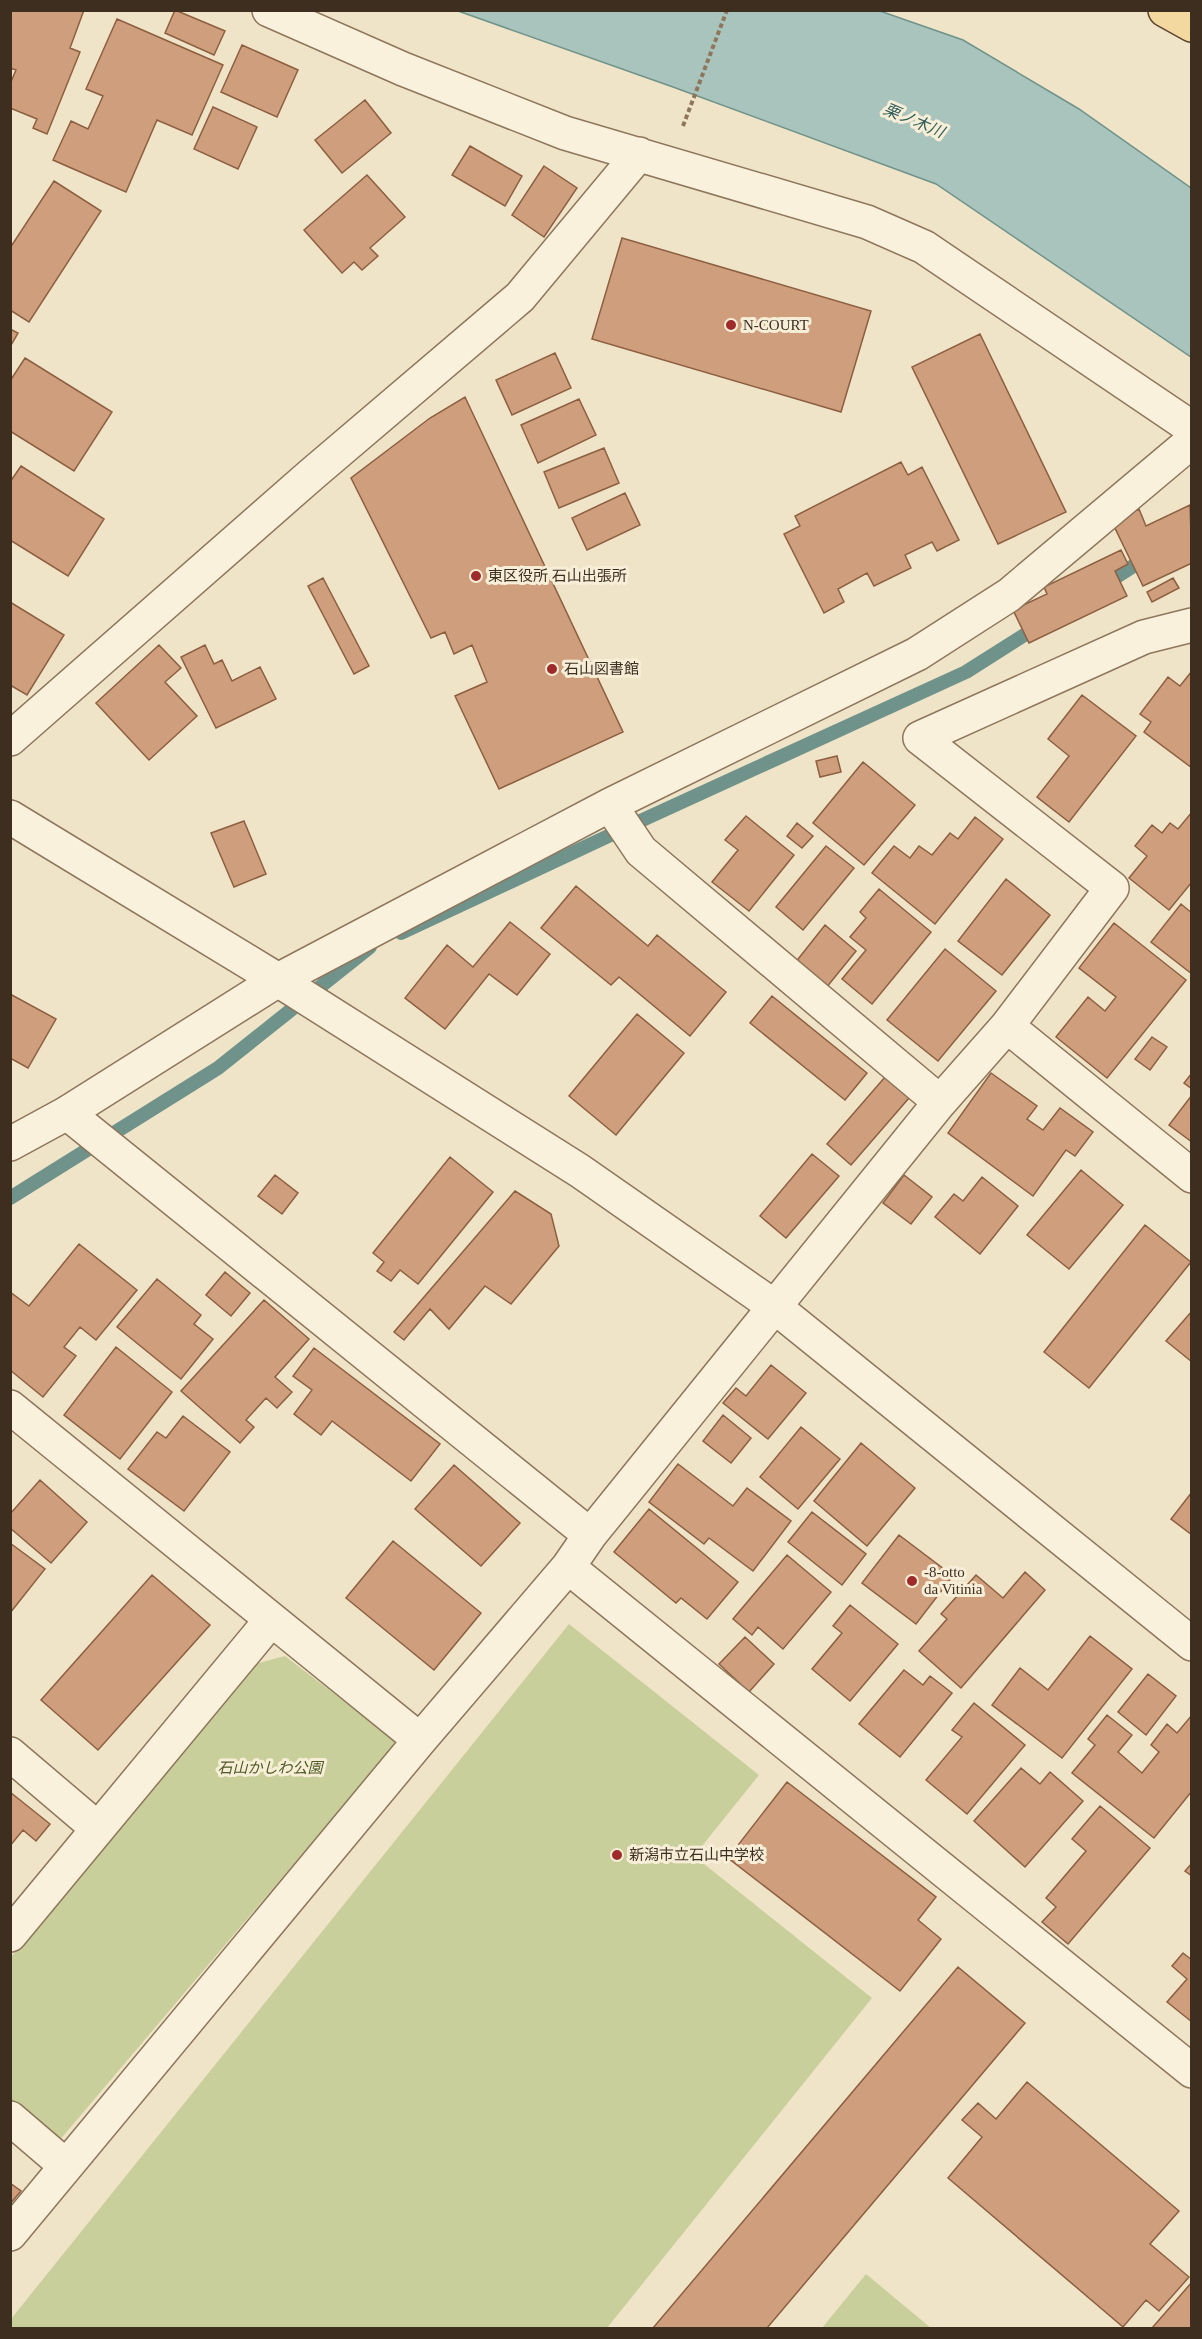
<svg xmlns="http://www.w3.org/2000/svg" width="1202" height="2339" font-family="'Times New Roman','Noto Sans JP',serif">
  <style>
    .green { fill: #c9cf9b }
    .water { fill: #a9c4bc; stroke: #6f938a; stroke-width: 1.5 }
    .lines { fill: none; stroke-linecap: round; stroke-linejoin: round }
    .stream { stroke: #6f938a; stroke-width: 14 }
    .building { fill: #cf9f7d; stroke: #8d5f41; stroke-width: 1.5 }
    .minor-casing { stroke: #8d765c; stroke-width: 36 }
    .tertiary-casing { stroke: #8d765c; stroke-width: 36 }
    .primary-casing { stroke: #5b4430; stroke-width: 36 }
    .path { stroke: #8d765c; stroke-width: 4; stroke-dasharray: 4.5 3; stroke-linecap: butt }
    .minor { stroke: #faf1dc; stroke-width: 33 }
    .tertiary { stroke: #faf1dc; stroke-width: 33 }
    .primary { stroke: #f3d9a0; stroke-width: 33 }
    .poi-dot { fill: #9e2a2b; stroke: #f7eed8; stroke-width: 2 }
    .labels { text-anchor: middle; stroke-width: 6; stroke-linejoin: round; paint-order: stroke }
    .poi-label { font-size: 15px; fill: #3d2e20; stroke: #f7eed8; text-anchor: start }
    .park-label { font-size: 15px; font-style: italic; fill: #4d5a26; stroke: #f7eed8 }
    .water-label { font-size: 16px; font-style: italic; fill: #2f5d5a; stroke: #f7eed8 }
  </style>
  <rect width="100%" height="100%" fill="#f0e4c8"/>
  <!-- green -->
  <path class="green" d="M 569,1624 L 759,1775 L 694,1856 L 872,1998 L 607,2328 L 11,2328 L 11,2319 Z
    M 285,1656 L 397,1742 L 59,2141 L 11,2100 L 11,1957 L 251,1665 Z
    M 866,2274 L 931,2328 L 822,2328 Z"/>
  <!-- water -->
  <path class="water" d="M 458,11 L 880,11 L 963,40 L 1079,109 L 1191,188 L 1191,357 L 936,184 L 673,87 Z"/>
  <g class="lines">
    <!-- stream -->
    <path class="stream" d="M 1102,586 L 1149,556
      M 401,933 L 649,817 L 966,672 L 1040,625
      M 10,1198 L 218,1068 L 370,947"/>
  </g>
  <!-- building -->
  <path class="building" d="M 10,10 L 84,10 L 70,48 L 80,52 L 47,134 L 33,128 L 37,119 L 10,108 L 10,84 L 16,70 L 10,68 Z
    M 175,10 L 225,31 L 214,55 L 165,33 Z
    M 117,19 L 223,65 L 192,135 L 157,120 L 126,192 L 53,160 L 71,121 L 88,129 L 103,96 L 86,89 Z
    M 242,45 L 298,70 L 277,117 L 221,92 Z
    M 365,100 L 391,133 L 342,173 L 315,140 Z
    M 213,107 L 257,127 L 238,169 L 194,149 Z
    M 470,146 L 522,176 L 505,206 L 452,175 Z
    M 544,166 L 577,188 L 544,237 L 512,215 Z
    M 367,175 L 405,217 L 370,248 L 378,256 L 362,270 L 354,262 L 342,273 L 304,230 Z
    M 54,181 L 101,211 L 29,322 L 10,310 L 10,248 Z
    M 622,238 L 871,311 L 841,412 L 592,339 Z
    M 10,329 L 18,333 L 10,347 Z
    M 980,334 L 1066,512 L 998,544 L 912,367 Z
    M 555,353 L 571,388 L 512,415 L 496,380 Z
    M 25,358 L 112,412 L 74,471 L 10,431 L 10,381 Z
    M 465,397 L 623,732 L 499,789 L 455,696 L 487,682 L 472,645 L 454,654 L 445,632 L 431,638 L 351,478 L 430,418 Z
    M 579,399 L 596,435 L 538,463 L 521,425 Z
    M 604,448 L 619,483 L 559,508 L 544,472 Z
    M 901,462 L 908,475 L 922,467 L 959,540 L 937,551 L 932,542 L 905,555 L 911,568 L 874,586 L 867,573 L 838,589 L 844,602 L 824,613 L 784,534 L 800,526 L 795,516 Z
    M 21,466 L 104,519 L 68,576 L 10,540 L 10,482 Z
    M 625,493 L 640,525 L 587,550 L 572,518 Z
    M 1190,505 L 1192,563 L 1143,586 L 1112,522 L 1139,509 L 1146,526 Z
    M 1121,550 L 1128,564 L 1115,571 L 1127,596 L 1029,643 L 1013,610 L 1047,594 L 1044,587 Z
    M 323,578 L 369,666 L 354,674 L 308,586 Z
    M 1173,578 L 1179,588 L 1152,602 L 1147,592 Z
    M 10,602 L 64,635 L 27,695 L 10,685 Z
    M 159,645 L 181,668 L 165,682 L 197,716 L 149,760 L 96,703 Z
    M 205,645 L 214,664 L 222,660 L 232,681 L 260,667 L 276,699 L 216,728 L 181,657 Z
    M 1192,671 L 1192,768 L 1144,732 L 1151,722 L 1140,714 L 1168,677 L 1180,686 Z
    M 1082,695 L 1136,736 L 1069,822 L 1037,797 L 1069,756 L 1048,739 Z
    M 837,756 L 841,772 L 820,777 L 816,761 Z
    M 863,762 L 915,805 L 864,865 L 813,823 Z
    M 1192,812 L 1192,882 L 1169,910 L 1129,878 L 1147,856 L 1135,846 L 1152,825 L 1162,833 L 1170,823 L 1178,829 Z
    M 746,816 L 794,855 L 749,911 L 712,882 L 738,850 L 725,840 Z
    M 975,817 L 1003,839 L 935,924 L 872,873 L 894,846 L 910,858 L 919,846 L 932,855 L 950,833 L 958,839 Z
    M 244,821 L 266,874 L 234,887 L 211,833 Z
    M 797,823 L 813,836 L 802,848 L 787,836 Z
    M 826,846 L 854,868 L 803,930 L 776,907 Z
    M 1006,879 L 1050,915 L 1002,975 L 958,941 Z
    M 576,886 L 648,946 L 657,935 L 726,992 L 690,1036 L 619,977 L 611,985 L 541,928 Z
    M 879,889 L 931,932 L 872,1004 L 842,979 L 866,950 L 850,937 L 866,918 L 860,912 Z
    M 1181,904 L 1192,913 L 1192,974 L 1151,942 Z
    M 510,922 L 550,954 L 517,995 L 489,974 L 445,1029 L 405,998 L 447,945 L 473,967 Z
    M 1114,923 L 1186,980 L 1107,1078 L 1056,1037 L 1088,997 L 1105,1011 L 1116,997 L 1079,968 Z
    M 825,925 L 856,951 L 826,988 L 795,963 Z
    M 945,949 L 996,991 L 938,1061 L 887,1020 Z
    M 10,994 L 56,1019 L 28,1068 L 10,1058 Z
    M 772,996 L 867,1073 L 845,1100 L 750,1023 Z
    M 637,1014 L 684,1053 L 616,1135 L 569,1096 Z
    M 1152,1037 L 1167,1047 L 1150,1070 L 1135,1059 Z
    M 991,1073 L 1037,1106 L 1027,1119 L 1043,1130 L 1060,1108 L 1093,1132 L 1075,1156 L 1066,1150 L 1033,1196 L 948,1133 Z
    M 1192,1073 L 1192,1089 L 1184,1083 Z
    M 885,1077 L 909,1098 L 851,1165 L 827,1144 Z
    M 1192,1095 L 1192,1142 L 1169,1125 Z
    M 812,1154 L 839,1176 L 786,1238 L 760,1216 Z
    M 450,1157 L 493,1192 L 418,1284 L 400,1270 L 391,1281 L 377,1271 L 384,1262 L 373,1253 Z
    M 1081,1170 L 1123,1205 L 1069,1269 L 1027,1235 Z
    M 275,1175 L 298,1193 L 282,1214 L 258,1196 Z
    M 904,1175 L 932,1197 L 911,1224 L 883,1203 Z
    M 982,1177 L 1018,1206 L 980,1254 L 935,1217 L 954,1194 L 963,1201 Z
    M 515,1191 L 551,1214 L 559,1246 L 511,1304 L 485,1286 L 449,1329 L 430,1309 L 404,1340 L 394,1332 Z
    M 1145,1225 L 1191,1262 L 1089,1388 L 1044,1352 Z
    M 79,1244 L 137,1290 L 96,1340 L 80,1327 L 64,1347 L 76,1356 L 43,1397 L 10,1370 L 10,1292 L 29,1306 Z
    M 225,1272 L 250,1293 L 231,1316 L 206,1295 Z
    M 157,1279 L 201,1315 L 194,1324 L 213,1339 L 181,1379 L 117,1327 Z
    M 264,1300 L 309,1339 L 275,1377 L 292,1392 L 277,1408 L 266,1398 L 246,1420 L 254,1427 L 240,1443 L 181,1391 Z
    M 1192,1311 L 1192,1362 L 1166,1341 Z
    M 116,1347 L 172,1392 L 120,1459 L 64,1415 Z
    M 314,1348 L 440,1444 L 411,1481 L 332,1421 L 321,1435 L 294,1414 L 312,1390 L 293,1376 Z
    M 771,1365 L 806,1393 L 768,1439 L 723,1403 L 736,1388 L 746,1396 Z
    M 723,1415 L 751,1438 L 731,1463 L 703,1441 Z
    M 183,1416 L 230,1452 L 184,1511 L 128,1469 L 157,1432 L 166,1438 Z
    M 801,1427 L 840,1459 L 798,1509 L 760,1477 Z
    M 861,1443 L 915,1488 L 867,1546 L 814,1501 Z
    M 678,1464 L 733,1506 L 747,1488 L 791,1521 L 753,1571 L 709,1538 L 704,1544 L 649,1502 Z
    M 454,1465 L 520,1523 L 481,1566 L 415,1509 Z
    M 40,1480 L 87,1522 L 51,1563 L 10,1528 L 10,1514 Z
    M 1192,1492 L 1192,1535 L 1171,1519 Z
    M 649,1509 L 738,1582 L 707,1619 L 681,1598 L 676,1603 L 614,1552 Z
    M 812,1512 L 866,1554 L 842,1585 L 788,1542 Z
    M 899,1535 L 953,1576 L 916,1624 L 862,1583 Z
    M 393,1541 L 481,1613 L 434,1670 L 346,1598 Z
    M 10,1543 L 45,1569 L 10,1613 Z
    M 787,1555 L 831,1592 L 783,1649 L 758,1627 L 752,1635 L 733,1619 Z
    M 1025,1572 L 1045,1590 L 961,1688 L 919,1651 L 947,1619 L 941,1614 L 976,1575 L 1003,1598 Z
    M 152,1575 L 210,1625 L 98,1750 L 41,1700 Z
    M 850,1605 L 898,1644 L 850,1701 L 812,1669 L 842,1633 L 833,1626 Z
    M 1090,1636 L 1132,1669 L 1062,1758 L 992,1705 L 1020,1668 L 1048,1690 Z
    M 745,1637 L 774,1664 L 749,1692 L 719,1664 Z
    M 904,1670 L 923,1685 L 930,1676 L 952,1693 L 900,1757 L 859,1724 Z
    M 1148,1674 L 1176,1696 L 1146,1735 L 1118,1712 Z
    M 974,1703 L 1025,1745 L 967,1814 L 926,1780 L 962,1737 L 952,1730 Z
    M 1107,1715 L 1132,1735 L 1118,1752 L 1142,1773 L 1159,1752 L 1151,1745 L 1167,1724 L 1177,1733 L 1192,1715 L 1192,1791 L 1154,1838 L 1072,1773 L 1095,1745 L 1088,1739 Z
    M 1021,1768 L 1040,1784 L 1050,1772 L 1083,1801 L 1025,1867 L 974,1821 Z
    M 787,1782 L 936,1897 L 918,1920 L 941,1939 L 900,1991 L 728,1858 Z
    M 10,1792 L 50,1824 L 36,1841 L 23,1830 L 10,1846 Z
    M 1100,1806 L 1150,1848 L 1068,1944 L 1042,1922 L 1056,1907 L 1046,1898 L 1086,1851 L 1072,1839 Z
    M 1192,1863 L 1192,1876 L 1185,1871 Z
    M 1183,1953 L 1192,1960 L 1192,2022 L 1167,2002 L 1187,1979 L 1172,1966 Z
    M 958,1967 L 1025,2023 L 767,2328 L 653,2328 Z
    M 1027,2082 L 1179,2211 L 1150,2244 L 1189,2277 L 1159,2311 L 1146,2300 L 1123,2327 L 948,2178 L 982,2137 L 962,2120 L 978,2103 L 996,2119 Z
    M 10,2183 L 21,2191 L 10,2204 Z
    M 1192,2282 L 1192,2328 L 1152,2328 Z"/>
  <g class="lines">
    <defs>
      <path id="minor" d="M 269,10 L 403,69 L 565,133 L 867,222 L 924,247 L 1192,428
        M 10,739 L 311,475 L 520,297 L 639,154
        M 610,805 L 641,851 L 940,1102
        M 278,980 L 610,805 L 917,654 L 1009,595 L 1192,441
        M 1007,1026 L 1192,1176
        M 67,1113 L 590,1535
        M 10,1407 L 420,1740
        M 568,1567 L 1192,2071
        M 10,1754 L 97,1828
        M 10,1935 L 271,1620
        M 10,2118 L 66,2166
        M 10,2234 L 420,1740 L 568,1567 L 590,1535 L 940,1102 L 1007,1026 L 1112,888 L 920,738 L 1144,637 L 1192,625"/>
      <path id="tertiary" d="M 10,817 L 278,980 L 580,1171 L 775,1307 L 1192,1644
        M 10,1144 L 67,1113 L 278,980"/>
      <path id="primary" d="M 1165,10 L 1192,25"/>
    </defs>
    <!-- minor casing -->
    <use href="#minor" class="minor-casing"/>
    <!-- tertiary casing -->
    <use href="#tertiary" class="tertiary-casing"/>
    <!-- primary casing -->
    <use href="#primary" class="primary-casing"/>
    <!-- path -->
    <path class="path" d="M 683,126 L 727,10"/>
    <!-- minor -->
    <use href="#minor" class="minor"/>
    <!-- tertiary -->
    <use href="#tertiary" class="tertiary"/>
    <!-- primary -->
    <use href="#primary" class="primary"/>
  </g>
  <!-- markers -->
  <g class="poi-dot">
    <circle cx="731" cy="325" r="6"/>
    <circle cx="476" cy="576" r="6"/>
    <circle cx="552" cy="669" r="6"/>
    <circle cx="912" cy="1581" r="6"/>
    <circle cx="617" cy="1855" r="6"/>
  </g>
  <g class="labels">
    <!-- poi labels -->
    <g class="poi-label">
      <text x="743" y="330">N-COURT</text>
      <text x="488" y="581">東区役所 石山出張所</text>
      <text x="564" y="674">石山図書館</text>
      <text x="924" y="1577">-8-otto<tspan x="924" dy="17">da Vitinia</tspan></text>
      <text x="629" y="1860">新潟市立石山中学校</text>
    </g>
    <!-- park labels -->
    <g class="park-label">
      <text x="270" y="1773">石山かしわ公園</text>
    </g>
    <!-- water labels -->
    <g class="water-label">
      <text transform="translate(914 120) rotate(23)" y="6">栗ノ木川</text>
    </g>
  </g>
  <!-- border -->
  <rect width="1202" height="2339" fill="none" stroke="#3d2e20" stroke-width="24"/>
</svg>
